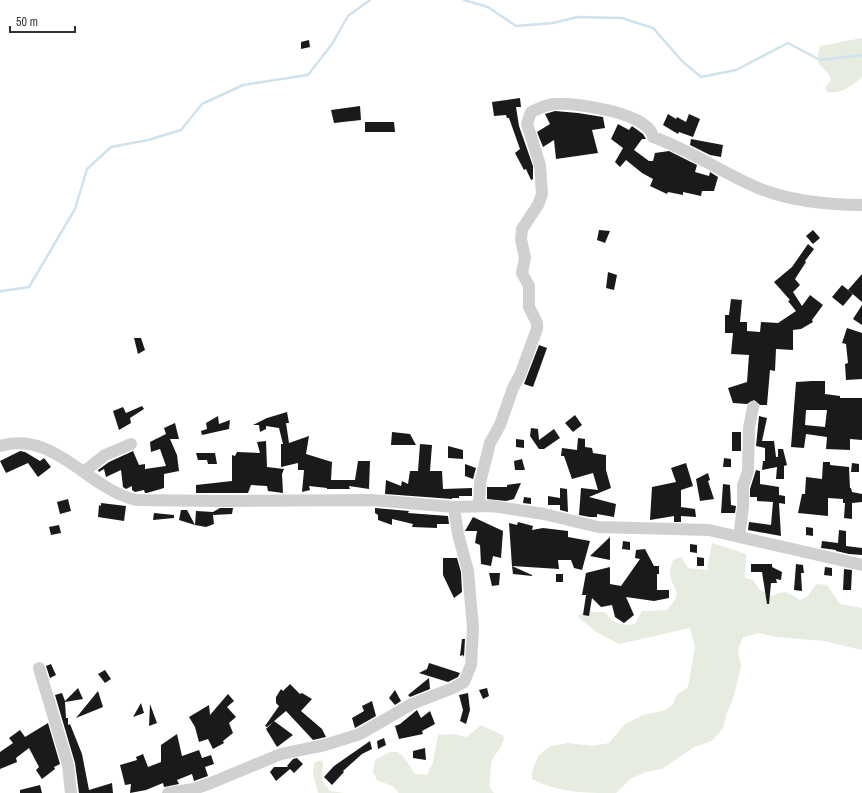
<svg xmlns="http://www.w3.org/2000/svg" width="862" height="793" font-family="'Archivo Narrow',sans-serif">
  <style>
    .green { fill: #e6ecdf }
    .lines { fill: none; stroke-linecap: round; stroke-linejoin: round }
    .stream { stroke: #cfe2ee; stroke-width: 2.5 }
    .building { fill: #1a1a1a; fill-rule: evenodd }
    .minor { stroke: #d0d0d0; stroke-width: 12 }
  </style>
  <rect width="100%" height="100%" fill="#fff"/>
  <!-- green -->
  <path class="green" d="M 862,38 L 862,77 C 849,88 844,93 827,92 L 825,88 L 831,81 C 829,65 812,72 820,46 Z
    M 712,543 L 746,554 L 745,578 L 753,580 L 760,590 L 773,596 C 784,588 790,594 801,600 L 808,596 L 816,584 L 827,585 L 840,604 L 862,608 L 862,650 L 824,641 L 776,637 L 759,633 L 743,637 L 738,650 L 741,667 L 733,699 L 726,716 L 723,728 L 712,741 L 694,747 L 662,769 L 646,772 L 630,779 L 616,793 C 586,793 559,793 532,779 L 532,771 L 539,755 L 551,746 L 568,743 L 593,746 L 609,743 L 624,725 L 643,715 L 666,710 L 673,704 L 676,696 L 688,687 L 695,647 L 690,628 L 619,644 L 598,633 L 578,617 L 580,614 L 590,612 L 605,612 C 613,624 621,626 635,624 L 642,611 L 667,610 C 685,590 672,592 670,573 C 670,569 672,564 673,560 L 681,557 L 688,568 L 707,570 Z
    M 481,725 L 502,735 L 504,738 C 502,749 492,756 491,764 C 490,771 491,778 489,786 L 494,793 L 399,793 L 392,786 L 377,780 L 373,772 L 375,760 L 390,752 L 398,752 L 405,759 L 415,774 L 427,775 L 433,762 L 438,735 L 452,734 L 467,737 Z
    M 321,760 L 323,763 L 322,780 L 330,791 L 344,793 L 318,793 L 313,775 L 314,763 Z"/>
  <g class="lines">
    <!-- stream -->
    <path class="stream" d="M 464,0 L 488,7 L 516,26 L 553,23 L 577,17 L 622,18 L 653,28 L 682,61 L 701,77 L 736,70 L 788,43 L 820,60 L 862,55
      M 0,292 L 2,291 L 29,287 L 75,209 L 87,169 L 111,147 L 148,140 L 181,130 L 202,104 L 243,85 L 308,75 L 332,44 L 348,16 L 370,0"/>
  </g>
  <!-- building -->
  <path class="building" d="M 309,40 L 310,47 L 301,49 L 301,42 Z
    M 520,98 L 521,107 L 516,107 L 519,126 L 533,166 L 533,179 L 531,180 L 526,169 L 524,170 L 515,153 L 520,149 L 509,118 L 507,118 L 506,115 L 494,116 L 492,102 Z
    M 360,106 L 361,120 L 334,123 L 331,110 Z
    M 555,111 L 578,113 L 603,117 L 605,128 L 592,130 L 598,153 L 556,159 L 554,140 L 543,147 L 537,132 L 550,124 L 545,114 Z
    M 668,114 L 676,119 L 677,117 L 686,122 L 689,114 L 700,119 L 693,137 L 679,132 L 678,134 L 663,125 Z
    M 365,122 L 394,122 L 395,132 L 365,132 Z
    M 618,124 L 629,130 L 632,126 L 643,134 L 646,139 L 642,139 L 634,150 L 649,161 L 653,161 L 655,153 L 669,151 L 697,165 L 695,172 L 709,176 L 710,172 L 718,177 L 714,191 L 702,191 L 701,196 L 683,192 L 683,195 L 668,192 L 667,194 L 650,186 L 653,179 L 642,173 L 626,160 L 620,167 L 615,162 L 623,148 L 611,139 Z
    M 691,139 L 723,145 L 721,157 L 710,155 L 690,145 Z
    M 599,230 L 610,231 L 605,243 L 597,240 Z
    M 813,230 L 820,238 L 813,244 L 806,236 Z
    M 808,244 L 814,249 L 805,261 L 806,262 L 795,279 L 800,285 L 793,292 L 802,306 L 810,295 L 823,305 L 812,320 L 813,322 L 801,329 L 793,330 L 793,350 L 776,349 L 775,371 L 770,370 L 767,405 L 760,405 L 754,400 L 747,404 L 733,403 L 728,388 L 747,382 L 749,355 L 731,354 L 733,333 L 725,333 L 725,315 L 729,315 L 731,299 L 742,300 L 740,322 L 747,322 L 747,331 L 760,332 L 761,322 L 778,323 L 796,311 L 788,301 L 790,300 L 774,282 L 792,267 Z
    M 608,272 L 617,275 L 614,290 L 606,288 Z
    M 862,274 L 862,302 L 848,290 Z
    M 842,285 L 853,294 L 843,306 L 832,297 Z
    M 862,305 L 862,325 L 853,319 Z
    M 847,328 L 862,333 L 862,379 L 846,380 L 845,364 L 848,363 L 846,344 L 842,343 Z
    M 134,338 L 141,338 L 145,350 L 138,354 Z
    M 539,345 L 547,348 L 533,387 L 524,384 Z
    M 812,381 L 825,381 L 825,394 L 840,396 L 840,398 L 862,398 L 862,440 L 850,439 L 850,450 L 826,449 L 827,437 L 806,434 L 804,448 L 791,447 L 796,382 ZM 806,410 L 827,410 L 825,427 L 805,425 Z
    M 142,406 L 144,409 L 130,418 L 131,423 L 119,430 L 113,411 L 123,407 L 126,413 Z
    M 287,412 L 289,423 L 286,423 L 289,443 L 309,436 L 306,454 L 332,462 L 331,480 L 355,480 L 358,461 L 370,461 L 369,489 L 349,486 L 350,489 L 327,489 L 327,488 L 309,486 L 310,490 L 302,492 L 304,470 L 298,470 L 298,463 L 281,467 L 281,444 L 283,444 L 279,428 L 266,426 L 266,429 L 260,432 L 259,425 L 253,425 L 267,418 Z
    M 575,415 L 582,425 L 573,432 L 565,423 Z
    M 218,416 L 219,424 L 230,420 L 229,429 L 202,435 L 201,431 L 207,429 L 206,423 Z
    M 759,416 L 767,418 L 762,441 L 774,441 L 776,457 L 778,457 L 778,449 L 783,449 L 787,465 L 784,466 L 784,479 L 776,479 L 777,467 L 762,470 L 763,461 L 765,461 L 765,448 L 756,446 Z
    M 175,423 L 179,439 L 170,439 L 177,455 L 179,471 L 164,474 L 164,488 L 147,493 L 145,493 L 144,490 L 135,492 L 132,490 L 132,486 L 126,489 L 123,487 L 121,470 L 106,477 L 104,469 L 99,472 L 98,470 L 109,462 L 133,451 L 139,465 L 145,464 L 145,469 L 166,466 L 160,449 L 151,452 L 150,442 L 166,434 L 164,428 Z
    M 531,428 L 538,429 L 539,440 L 554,429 L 560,438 L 544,449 L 539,449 L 530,436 Z
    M 392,432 L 410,434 L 416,445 L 391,445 Z
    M 732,432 L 741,432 L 741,451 L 732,451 Z
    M 578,438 L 585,439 L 585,447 L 592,448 L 593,453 L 606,455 L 606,470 L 611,488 L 589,497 L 616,504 L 614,517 L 597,514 L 597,517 L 590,517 L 579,515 L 581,488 L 598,490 L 593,473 L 572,479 L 564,456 L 561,456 L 562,448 L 577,450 Z
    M 516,439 L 524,440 L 524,448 L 516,447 Z
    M 266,441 L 267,467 L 284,469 L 282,474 L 283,493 L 268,491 L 267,486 L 251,485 L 248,493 L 196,493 L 196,485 L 232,481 L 232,455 L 235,456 L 237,452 L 260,453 L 257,442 Z
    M 420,444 L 432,445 L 430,471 L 442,471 L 443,489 L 472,488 L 472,496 L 459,496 L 459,498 L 452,498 L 452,499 L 385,494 L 386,480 L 401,486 L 402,481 L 408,484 L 410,471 L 418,471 Z
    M 448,446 L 463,450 L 463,459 L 448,458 Z
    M 20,451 L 25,452 L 40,461 L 44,458 L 51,467 L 38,477 L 28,463 L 6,473 L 0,461 Z
    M 196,453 L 215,453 L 217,464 L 208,464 L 207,460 L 198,460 Z
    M 724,458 L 731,459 L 731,467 L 723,467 Z
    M 522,459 L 525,470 L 515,470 L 514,461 Z
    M 823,462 L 830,462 L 830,465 L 849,467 L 850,488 L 851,488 L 852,492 L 862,494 L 862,502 L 852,503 L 852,519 L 844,518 L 845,503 L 843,503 L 843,499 L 828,498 L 828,516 L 798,513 L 802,494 L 805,494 L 806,477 L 822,479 Z
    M 686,463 L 693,486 L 681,490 L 681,507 L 695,509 L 696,517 L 681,516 L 681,522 L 674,522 L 674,516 L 650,520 L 652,487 L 676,482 L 671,468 Z
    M 852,463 L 859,464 L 859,472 L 851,472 Z
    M 465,464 L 476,468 L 473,479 L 465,476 Z
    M 756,470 L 760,471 L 760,484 L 779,487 L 779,495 L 785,496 L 785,504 L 779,503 L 781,536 L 748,530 L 749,522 L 771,525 L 773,502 L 757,501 L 757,497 L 750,497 L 750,489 Z
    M 708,473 L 710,480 L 708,481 L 714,499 L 700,501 L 696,479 Z
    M 521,483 L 514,499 L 506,501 L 487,499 L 487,487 L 507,487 L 507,485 Z
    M 723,484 L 730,485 L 731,505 L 736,506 L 735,513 L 721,513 Z
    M 560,488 L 567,489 L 568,512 L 560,510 L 560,505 L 548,505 L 548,496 L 560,498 Z
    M 524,497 L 531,498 L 531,504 L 523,503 Z
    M 68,499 L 71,511 L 60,514 L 57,502 Z
    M 101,503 L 126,506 L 124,521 L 98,517 L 99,505 L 101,506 Z
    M 220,508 L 233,508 L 232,514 L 213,515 L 214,524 L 206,527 L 195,525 L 196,511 L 213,512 Z
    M 375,508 L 409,511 L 408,513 L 448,516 L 449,524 L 437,524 L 437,528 L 412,527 L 413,524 L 392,519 L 392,525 L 378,520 L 378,515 L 375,513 Z
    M 181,510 L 187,510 L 195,525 L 179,520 Z
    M 154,513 L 174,515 L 174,518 L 153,520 Z
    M 473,517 L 503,531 L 501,558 L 493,556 L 491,566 L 481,564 L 480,545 L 475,543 L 477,531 L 465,531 Z
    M 518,522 L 533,526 L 532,530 L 543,528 L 568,531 L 568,537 L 590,541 L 582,570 L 574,568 L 571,560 L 558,560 L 559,569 L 512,566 L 509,523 L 517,525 Z
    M 59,525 L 61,533 L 51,535 L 49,527 Z
    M 806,527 L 813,528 L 813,536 L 806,535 Z
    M 839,530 L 846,531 L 846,546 L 862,548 L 862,555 L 849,554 L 836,551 L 836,550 L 821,548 L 822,541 L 838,543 Z
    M 610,537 L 610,560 L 590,556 Z
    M 623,541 L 630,542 L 630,550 L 622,549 Z
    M 690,544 L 697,545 L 697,553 L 690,552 Z
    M 645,549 L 654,566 L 659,566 L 659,574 L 657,574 L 657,590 L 669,590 L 669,598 L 654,601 L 626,597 L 634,615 L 624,623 L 615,617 L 612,605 L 601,607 L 592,598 L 589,616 L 583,615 L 586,595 L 582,595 L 586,573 L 610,567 L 610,584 L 621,586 L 640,559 L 635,558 L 636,550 Z
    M 697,557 L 704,558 L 704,566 L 697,566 Z
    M 443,558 L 457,558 L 461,572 L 462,592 L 454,598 L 443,575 Z
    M 751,564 L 772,564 L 772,567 L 782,572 L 781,580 L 776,579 L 777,583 L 771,583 L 769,604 L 767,604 L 762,572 L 751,572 Z
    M 796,564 L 803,565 L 804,573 L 801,573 L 802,591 L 794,590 Z
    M 512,566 L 532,575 L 532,576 L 513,574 Z
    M 825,567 L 832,568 L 832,576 L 824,575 Z
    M 844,569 L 852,570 L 851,590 L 843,590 Z
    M 489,573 L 500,573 L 499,585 L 492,586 Z
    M 556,574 L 563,574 L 563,582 L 556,582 Z
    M 462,639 L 465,639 L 464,657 L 463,655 L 460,656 Z
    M 429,663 L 460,673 L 458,677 L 448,682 L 419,673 L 427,669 Z
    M 51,664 L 56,675 L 50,678 L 46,666 Z
    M 105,670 L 111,679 L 105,683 L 98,674 Z
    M 429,678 L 430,689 L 410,697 L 408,695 Z
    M 290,684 L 300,694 L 302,693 L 312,699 L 301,711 L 322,729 L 326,737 L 313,740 L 286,711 L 267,727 L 265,726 L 279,706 L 276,703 L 276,697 L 281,689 L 283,691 Z
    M 78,688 L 83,699 L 65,702 L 66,718 L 68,718 L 68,725 L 70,724 L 82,754 L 89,790 L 112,783 L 113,793 L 79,793 L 75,763 L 55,695 L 62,693 L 65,701 Z
    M 487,688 L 489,696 L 483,699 L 479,690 Z
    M 395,690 L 401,701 L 395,705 L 389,698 Z
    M 98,691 L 103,707 L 76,718 Z
    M 468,693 L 470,710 L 466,724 L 460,721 L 463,710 L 459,695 Z
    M 228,694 L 234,701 L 227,707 L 236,717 L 229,723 L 233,733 L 223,741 L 224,743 L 213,749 L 208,739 L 199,742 L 195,727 L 189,717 L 209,705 L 210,715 Z
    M 372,701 L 376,716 L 355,728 L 352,718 L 364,711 L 362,706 Z
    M 141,703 L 144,713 L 133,717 Z
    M 150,704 L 157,723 L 149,726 Z
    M 417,710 L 421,718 L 430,711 L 435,724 L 422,731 L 423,734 L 399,739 L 395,726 L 400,724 Z
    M 274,721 L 293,735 L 277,747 L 266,729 Z
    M 48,723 L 60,764 L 54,767 L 55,769 L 42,779 L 36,770 L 39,767 L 29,748 L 16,758 L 17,762 L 0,769 L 0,752 L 13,743 L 9,738 L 20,730 L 25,737 Z
    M 177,734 L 182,756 L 199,750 L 202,758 L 211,755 L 214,764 L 205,767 L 208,776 L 194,781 L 192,774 L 177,780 L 179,784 L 164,787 L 163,783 L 146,790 L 130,793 L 131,784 L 125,785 L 120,765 L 137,760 L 136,757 L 143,754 L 148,767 L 161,762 L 161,745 Z
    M 384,738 L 386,745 L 378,749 L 377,741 Z
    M 370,741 L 372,749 L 362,754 L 343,771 L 344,772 L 332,785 L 324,777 L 334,766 Z
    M 425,748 L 426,760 L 413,758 L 413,751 Z
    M 297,758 L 303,764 L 294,773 L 290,769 L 276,781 L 270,772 L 274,767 L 288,767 L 287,766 L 293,759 Z
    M 40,785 L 42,793 L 20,793 L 20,790 Z"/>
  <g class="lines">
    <!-- minor -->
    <path class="minor" d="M 0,446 C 55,430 88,489 136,500 L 222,501 L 372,500 L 454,507 L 492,506 L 544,514 L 598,527 L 709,530 L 862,565
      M 85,471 L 105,455 L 131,444
      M 479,506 L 480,483 L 490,443 L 500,425 L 513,388 L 520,375 L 537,329 L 537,323 L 529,307 L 529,286 L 522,273 L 525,258 L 521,239 L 522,229 L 538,205 L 542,194 L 540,165 L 527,124 L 531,112 C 539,108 546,105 554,104 C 575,102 650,113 653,137 C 691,150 725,175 763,190 C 793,201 830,205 862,205
      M 739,537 L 743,507 L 743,486 L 748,471 L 749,428 L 753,407
      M 39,668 L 68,765 L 71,793
      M 168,793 L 194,789 L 211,783 L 281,754 L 325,745 L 360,734 L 412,704 L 453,688 L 464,682 L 471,665 L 473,628 L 468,571 L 458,534 L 454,507"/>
  </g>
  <!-- scale -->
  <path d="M10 26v6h65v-6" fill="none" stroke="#333333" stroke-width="2"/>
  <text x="16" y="26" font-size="12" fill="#333333" stroke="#ffffff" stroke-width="3" paint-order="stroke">50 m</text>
</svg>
